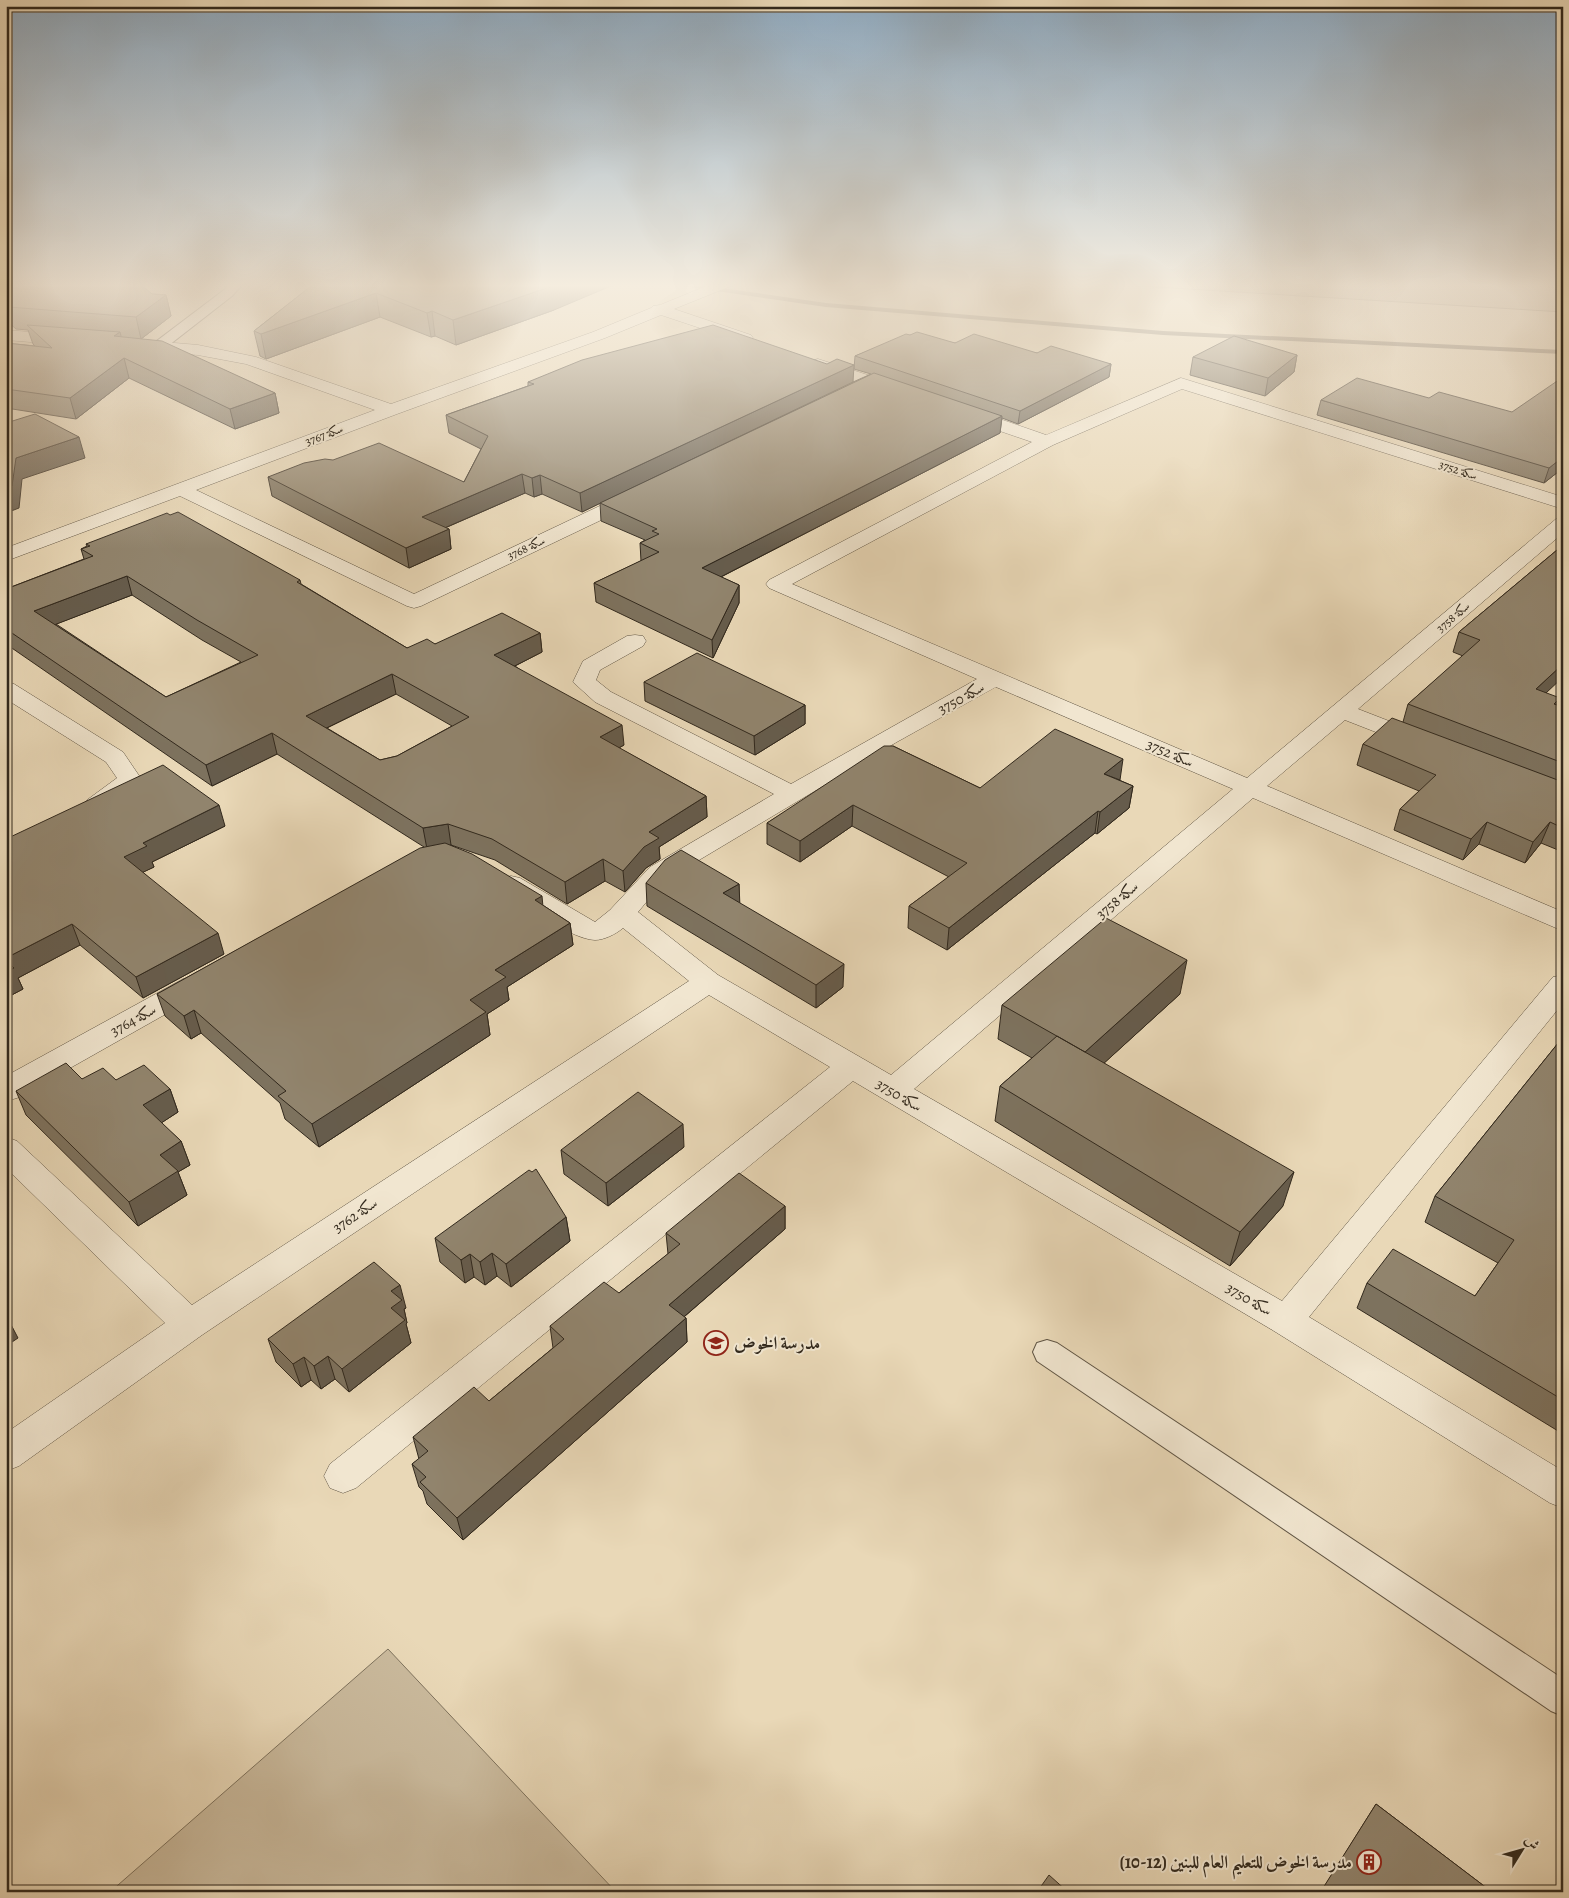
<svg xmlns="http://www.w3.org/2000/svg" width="1569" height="1898" font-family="Alegreya,Amiri,serif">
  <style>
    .green { fill: #caba9d; stroke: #7e725d }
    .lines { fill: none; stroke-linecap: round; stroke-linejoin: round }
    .stream { fill: #7b6e5a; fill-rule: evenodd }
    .service-casing { stroke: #605544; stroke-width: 2 }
    .minor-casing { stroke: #605544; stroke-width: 1 }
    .service { fill: #f1e6d0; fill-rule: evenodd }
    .minor { fill: #f1e6d0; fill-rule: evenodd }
    .wall { fill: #7d725e; stroke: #32291d; fill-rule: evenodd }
    .shaded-wall { fill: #665c4c; stroke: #32291d }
    .building { fill: #91846d; stroke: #32291d; fill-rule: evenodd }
    .labels { text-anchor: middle; stroke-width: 4; stroke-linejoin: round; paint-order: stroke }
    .far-street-label { font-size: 12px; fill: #32291d; stroke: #f1e6d0 }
    .street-label { font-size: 15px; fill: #32291d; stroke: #f1e6d0 }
    .near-poi-label { font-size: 18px; font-weight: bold; fill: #32291d; stroke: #f1e6d0; text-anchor: start }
  </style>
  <rect width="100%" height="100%" fill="#e9d8b7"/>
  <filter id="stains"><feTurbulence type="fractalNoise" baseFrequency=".004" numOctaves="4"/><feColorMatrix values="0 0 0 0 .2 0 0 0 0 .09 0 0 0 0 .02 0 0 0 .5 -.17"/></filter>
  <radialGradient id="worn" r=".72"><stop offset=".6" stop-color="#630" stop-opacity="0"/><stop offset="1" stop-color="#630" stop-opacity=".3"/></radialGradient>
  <!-- green -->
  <path class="green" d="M 1090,283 L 1563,283 L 1563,312 Z
    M 388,1649 L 616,1892 L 110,1892 Z"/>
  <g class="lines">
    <!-- stream -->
    <path class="stream" d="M 648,283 L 687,283 L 826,303 L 1163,331 L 1563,350 L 1563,354 L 1163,335 L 826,307 L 682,286 L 651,285 Z"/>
    <defs>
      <path id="service" d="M 228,283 L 240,283 L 242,285 L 232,296 L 164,349 L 154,349 L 153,346 L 154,343 L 224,290 L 229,285 Z
        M 1047,1340 L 1057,1343 L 1563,1679 L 1563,1716 L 1551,1711 L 1037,1361 L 1033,1352 L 1037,1343 Z"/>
      <path id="minor" d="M 714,283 L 733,283 L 731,286 L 674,309 L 751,335 L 753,338 L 751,341 L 739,341 L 661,315 L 605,338 L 397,414 L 196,490 L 414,594 L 627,493 L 634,491 L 641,493 L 643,497 L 641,501 L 421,606 L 414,608 L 407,606 L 180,496 L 6,561 L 6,548 L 375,410 L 246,364 L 198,355 L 140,350 L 134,348 L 132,345 L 134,342 L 140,340 L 198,345 L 256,357 L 391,404 L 593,332 L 651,308 L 653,306 L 660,305 Z
        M 6,330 L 67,335 L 73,337 L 75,340 L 73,343 L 67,345 L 6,340 Z
        M 818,359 L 902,386 L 904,390 L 902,394 L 896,395 L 812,367 L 810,364 L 812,361 Z
        M 1181,378 L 1563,497 L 1563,509 L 1182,389 L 1053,445 L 792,584 L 1247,778 L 1556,519 L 1563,517 L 1563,533 L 1358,709 L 1425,735 L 1429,740 L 1425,745 L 1417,747 L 1409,745 L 1345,720 L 1267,786 L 1563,912 L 1563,931 L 1253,798 L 914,1089 L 1282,1301 L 1553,977 L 1563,975 L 1563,1003 L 1309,1317 L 1563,1471 L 1563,1508 L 1550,1503 L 1274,1331 L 853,1081 L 356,1488 L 343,1493 L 330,1488 L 324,1476 L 330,1464 L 830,1067 L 709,995 L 202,1335 L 19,1466 L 6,1471 L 6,1433 L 165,1323 L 6,1168 L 6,1137 L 17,1141 L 192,1305 L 689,981 L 623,928 C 616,934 604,940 595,940 C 569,939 525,903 502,890 L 498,884 L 502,878 L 511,876 L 520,878 L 595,922 L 610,910 L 650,867 L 774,794 L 595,702 L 573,682 L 583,661 L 627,636 L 635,635 L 643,636 L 646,641 L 643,646 L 600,670 L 596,680 L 611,692 L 791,784 L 977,679 L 769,588 L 766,584 L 769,580 L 1032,442 L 959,417 L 956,413 L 959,409 L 965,408 L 971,409 L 1046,435 ZM 996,687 L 1233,789 L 891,1075 L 718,975 L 638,912 L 659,887 L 674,875 L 895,743 Z
        M 6,682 L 14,684 L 123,752 L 142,780 L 139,785 C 123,797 108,815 87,810 L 84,805 L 87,800 L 117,778 L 106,762 L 6,699 Z
        M 193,977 L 203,979 L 207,986 L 203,993 L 17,1098 L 6,1101 L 6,1076 L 183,979 Z"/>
    </defs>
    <!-- service casing -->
    <use href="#service" class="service-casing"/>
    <!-- minor casing -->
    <use href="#minor" class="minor-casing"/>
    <!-- service -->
    <use href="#service" class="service"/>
    <!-- minor -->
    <use href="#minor" class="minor"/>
  </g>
  <!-- wall -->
  <path class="wall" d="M 6,283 L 166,295 L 171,316 L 141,339 L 275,393 L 279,413 L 235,429 L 129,378 L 76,419 L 6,408 L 6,343 L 35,346 L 33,344 L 28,330 L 16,329 L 6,320 Z
    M 315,283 L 554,310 L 456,345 L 435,336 L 431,337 L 380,317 L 266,359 L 260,356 L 254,331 Z
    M 910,335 L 955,343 L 1037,353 L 1111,364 L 1109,377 L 1018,424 L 1002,418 L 1000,433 L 721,577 L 739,585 L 739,603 L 713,658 L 596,602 L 594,583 L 641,561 L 640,543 L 645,540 L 601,521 L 600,503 L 582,512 L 542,494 L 534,497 L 525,493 L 445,528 L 449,529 L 451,549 L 409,568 L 272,496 L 268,477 L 464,482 L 481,449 L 449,433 L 446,415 L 528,386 L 528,382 L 853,382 L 871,374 L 854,369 L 855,356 Z
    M 1297,355 L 1294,372 L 1265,396 L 1190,375 L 1193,357 Z
    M 1321,400 L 1563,468 L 1544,483 L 1317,415 Z
    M 86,544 L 300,580 L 301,584 L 407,648 L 435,644 L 540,633 L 542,652 L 515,666 L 624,745 L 619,748 L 706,796 L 707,817 L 659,847 L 660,859 L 646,868 L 625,892 L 605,881 L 567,904 L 495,860 L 451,845 L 570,923 L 573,945 L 507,987 L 509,1000 L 487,1014 L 490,1035 L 319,1147 L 285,1119 L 280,1103 L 201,1033 L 191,1039 L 165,1016 L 157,994 L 424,847 L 277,754 L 212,786 L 6,644 L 6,589 L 84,559 L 81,549 L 87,546 ZM 132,595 L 202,640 L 241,662 L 166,697 L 56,624 ZM 396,694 L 452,726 L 397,756 L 380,760 L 327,728 Z
    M 1563,545 L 1546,693 L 1557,705 L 1563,707 L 1563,852 L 1541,843 L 1525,863 L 1479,844 L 1463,860 L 1394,830 L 1400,809 L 1419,791 L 1357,765 L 1363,744 L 1403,722 L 1408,704 L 1463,656 L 1453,652 L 1459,632 Z
    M 644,682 L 805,705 L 805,724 L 755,755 L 645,701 Z
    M 893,746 L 980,788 L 1119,780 L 1133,786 L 1129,808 L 1097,834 L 1095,833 L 947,950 L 908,928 L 909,906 L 949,877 L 852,826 L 800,862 L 767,844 L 767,823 Z
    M 225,826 L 152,862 L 154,867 L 143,872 L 224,954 L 143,998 L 80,945 L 18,978 L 23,989 L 6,998 L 6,839 Z
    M 646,883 L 739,884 L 739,903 L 843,987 L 816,1008 L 647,906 Z
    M 1180,994 L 1104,1063 L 1283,1206 L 1230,1266 L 995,1121 L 1000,1086 L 1032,1058 L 998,1039 L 1002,1005 Z
    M 1563,1037 L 1563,1434 L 1357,1308 L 1367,1283 L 1475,1296 L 1498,1263 L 1425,1222 L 1435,1196 Z
    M 82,1079 L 116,1080 L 170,1089 L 178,1112 L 161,1123 L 181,1141 L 190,1165 L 178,1172 L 187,1195 L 138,1226 L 26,1115 L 16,1091 Z
    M 684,1147 L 608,1206 L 564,1174 L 561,1150 Z
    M 785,1206 L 785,1229 L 684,1317 L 686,1318 L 687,1342 L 463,1540 L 427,1504 L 423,1491 L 419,1487 L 412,1464 L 419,1459 L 413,1437 L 489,1401 L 553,1348 L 550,1326 L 619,1293 L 668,1254 L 666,1233 Z
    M 566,1217 L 570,1241 L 511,1287 L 497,1276 L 485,1285 L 474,1277 L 465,1283 L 440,1262 L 435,1238 Z
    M 406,1308 L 404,1309 L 407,1323 L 406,1324 L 411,1343 L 349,1392 L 335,1379 L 321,1389 L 311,1380 L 301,1387 L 276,1362 L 268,1339 Z
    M 1376,1804 L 1492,1892 L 1321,1892 Z"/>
  <!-- shaded-wall -->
  <path class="shaded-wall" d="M 561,283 L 618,283 L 554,310 L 456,345 L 453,320 Z
    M 376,293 L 380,317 L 266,359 L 261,334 Z
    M 166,295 L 171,316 L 141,339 L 136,317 Z
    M 432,311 L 435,336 L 431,337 L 427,313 Z
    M 120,332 L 125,351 L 114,336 Z
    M 1297,355 L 1294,372 L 1265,396 L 1268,378 Z
    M 124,358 L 129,378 L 76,419 L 70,398 Z
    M 1111,364 L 1109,377 L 1018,424 L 1020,411 Z
    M 854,365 L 853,382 L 582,512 L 580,493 Z
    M 275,393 L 279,413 L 235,429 L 230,409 Z
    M 1002,416 L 1000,433 L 703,586 L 702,568 Z
    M 79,437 L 85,458 L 22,479 L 19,508 L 6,513 L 6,489 L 16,458 Z
    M 1563,457 L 1563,468 L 1544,483 L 1549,468 Z
    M 522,474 L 525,493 L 426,536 L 422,517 Z
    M 540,475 L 542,494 L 534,497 L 532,478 Z
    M 449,529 L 451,549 L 409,568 L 406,548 Z
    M 127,576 L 132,595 L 41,630 L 34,611 Z
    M 739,585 L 739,603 L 713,658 L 712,640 Z
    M 540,633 L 542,652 L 497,675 L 494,655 Z
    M 1563,664 L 1563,677 L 1529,709 L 1536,689 Z
    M 392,674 L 396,694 L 310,736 L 306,716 Z
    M 1560,698 L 1552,718 L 1554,704 Z
    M 805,705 L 805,724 L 755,755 L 754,736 Z
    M 622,725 L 624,745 L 602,757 L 600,737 Z
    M 272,733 L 277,754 L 212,786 L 206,765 Z
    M 1123,759 L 1120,780 L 1104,774 Z
    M 1133,786 L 1129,808 L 1097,834 L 1100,812 Z
    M 706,796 L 707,817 L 659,847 L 660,859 L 646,868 L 625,892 L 623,871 L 649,832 Z
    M 219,805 L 225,826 L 152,862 L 154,867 L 131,878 L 124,857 L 143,843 Z
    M 853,805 L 852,826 L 800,862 L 800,841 Z
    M 1098,811 L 1095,833 L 947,950 L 949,928 Z
    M 1487,822 L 1479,844 L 1463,860 L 1471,839 Z
    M 1550,822 L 1541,843 L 1525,863 L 1533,842 Z
    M 448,824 L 451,845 L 427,849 L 423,828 Z
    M 603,859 L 605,881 L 567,904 L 565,882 Z
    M 739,884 L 740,907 L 723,893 Z
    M 542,896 L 544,918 L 535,900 Z
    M 570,923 L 573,945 L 507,987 L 509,1000 L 487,1014 L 490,1035 L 319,1147 L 312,1124 L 470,1000 L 495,970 Z
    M 72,924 L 80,945 L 18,978 L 23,989 L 6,998 L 6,958 Z
    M 218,933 L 224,954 L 143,998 L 136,977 Z
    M 1187,960 L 1180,994 L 1079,1086 L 1085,1052 Z
    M 844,964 L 843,987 L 816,1008 L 816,985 Z
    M 194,1010 L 201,1033 L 191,1039 L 184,1016 Z
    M 170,1089 L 178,1112 L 152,1129 L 143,1105 Z
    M 683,1124 L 684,1147 L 608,1206 L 606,1183 Z
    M 181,1141 L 190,1165 L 178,1172 L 187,1195 L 138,1226 L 129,1202 L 160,1155 Z
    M 1294,1172 L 1283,1206 L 1230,1266 L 1240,1232 Z
    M 785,1206 L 785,1229 L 671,1328 L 669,1305 Z
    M 566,1217 L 570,1241 L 511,1287 L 506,1264 Z
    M 492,1253 L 497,1276 L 485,1285 L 480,1262 Z
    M 470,1254 L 474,1277 L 465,1283 L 461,1260 Z
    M 400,1285 L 406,1308 L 404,1309 L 407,1323 L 406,1324 L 411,1343 L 349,1392 L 342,1369 L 391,1291 Z
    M 6,1315 L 18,1338 L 6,1346 Z
    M 686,1318 L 687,1342 L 463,1540 L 457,1518 Z
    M 328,1356 L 335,1379 L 321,1389 L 314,1366 Z
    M 304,1357 L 311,1380 L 301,1387 L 293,1364 Z"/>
  <!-- building -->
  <path class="building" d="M 6,283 L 139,283 L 152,294 L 166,295 L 136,317 L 9,307 L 6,304 Z
    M 315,283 L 561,283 L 453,320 L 432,311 L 427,313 L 376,293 L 261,334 L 254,331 Z
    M 27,325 L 120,332 L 114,336 L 162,341 L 275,393 L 230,409 L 124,358 L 70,398 L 6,389 L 6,343 L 52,348 Z
    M 713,325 L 827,364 L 837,359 L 854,365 L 580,493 L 540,475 L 532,478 L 522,474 L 422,517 L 449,529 L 406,548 L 268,477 L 304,463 L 325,459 L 333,460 L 379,443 L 464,482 L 488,436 L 446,415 L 534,384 L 528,382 L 582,360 Z
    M 917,332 L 955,343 L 974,334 L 1037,353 L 1051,346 L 1111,364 L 1020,411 L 855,356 L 906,334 L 910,335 Z
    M 1234,336 L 1297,355 L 1268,378 L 1193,357 Z
    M 874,373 L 1002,416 L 702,568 L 739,585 L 712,640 L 594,583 L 659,552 L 640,543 L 659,534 L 652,531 L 657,529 L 600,503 Z
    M 1563,377 L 1563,457 L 1549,468 L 1321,400 L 1357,378 L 1429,398 L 1439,392 L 1512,412 Z
    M 35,414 L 79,437 L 16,458 L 12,486 L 6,489 L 6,423 Z
    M 178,512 L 300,580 L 297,582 L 407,648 L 427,639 L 435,644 L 502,613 L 540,633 L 494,655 L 622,725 L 600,737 L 706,796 L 649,832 L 659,838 L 644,847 L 623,871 L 603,859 L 565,882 L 492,839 L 448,824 L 423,828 L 272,733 L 206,765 L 6,629 L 6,589 L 93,556 L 81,549 L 90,546 L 86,544 L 167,513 L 170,515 ZM 127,576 L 197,620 L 258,655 L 166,697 L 34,611 ZM 392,674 L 469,717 L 397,756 L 380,760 L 306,716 Z
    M 1563,545 L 1563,664 L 1536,689 L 1560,698 L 1554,704 L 1563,707 L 1563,763 L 1408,704 L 1480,640 L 1459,632 Z
    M 697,653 L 805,705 L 754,736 L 644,682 Z
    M 1392,718 L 1563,782 L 1563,828 L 1550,822 L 1533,842 L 1487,822 L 1471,839 L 1400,809 L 1436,775 L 1363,744 Z
    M 1055,729 L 1123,759 L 1104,774 L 1133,786 L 1100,812 L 1098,811 L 949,928 L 909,906 L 967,863 L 853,805 L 800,841 L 767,823 L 884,746 L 893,746 L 980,788 Z
    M 163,765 L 219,805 L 143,843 L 147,846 L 124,857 L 218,933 L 136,977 L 72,924 L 6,958 L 6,839 Z
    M 445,843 L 472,854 L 542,896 L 535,900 L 570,923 L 495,970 L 506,977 L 470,1000 L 486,1012 L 312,1124 L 278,1096 L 286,1091 L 194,1010 L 184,1016 L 157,994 L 420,848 Z
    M 681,850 L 739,884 L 723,893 L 844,964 L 816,985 L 646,883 L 665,860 Z
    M 1106,918 L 1187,960 L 1085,1052 L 1002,1005 Z
    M 6,961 L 14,968 L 6,972 Z
    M 1057,1036 L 1294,1172 L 1240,1232 L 1000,1086 Z
    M 1563,1037 L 1563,1400 L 1367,1283 L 1393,1249 L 1475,1296 L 1514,1240 L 1435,1196 Z
    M 66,1063 L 82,1079 L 103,1068 L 116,1080 L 144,1065 L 170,1089 L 143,1105 L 181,1141 L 160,1155 L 178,1171 L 129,1202 L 16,1091 Z
    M 638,1092 L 683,1124 L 606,1183 L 561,1150 Z
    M 536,1169 L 566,1217 L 506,1264 L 492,1253 L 480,1262 L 470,1254 L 461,1260 L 435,1238 L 529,1170 L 532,1172 Z
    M 739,1173 L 785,1206 L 669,1305 L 686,1318 L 457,1518 L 420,1482 L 426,1477 L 412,1464 L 428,1451 L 413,1437 L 474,1387 L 489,1401 L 564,1339 L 550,1326 L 604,1282 L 619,1293 L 680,1244 L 666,1233 Z
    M 374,1262 L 400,1285 L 391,1291 L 402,1300 L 391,1308 L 405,1320 L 342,1369 L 328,1356 L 314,1366 L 304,1357 L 293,1364 L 268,1339 Z
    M 1376,1804 L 1492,1892 L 1327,1892 L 1323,1888 Z
    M 1049,1875 L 1068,1892 L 1037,1892 Z"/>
  <!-- sky -->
  <linearGradient id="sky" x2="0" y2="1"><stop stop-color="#8faac0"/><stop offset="0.52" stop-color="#f5eddf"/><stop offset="1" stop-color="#f5eddf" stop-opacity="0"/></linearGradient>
  <rect width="1569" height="549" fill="url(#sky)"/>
  <!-- icons -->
  <defs>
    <symbol id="school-ring" viewBox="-11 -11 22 22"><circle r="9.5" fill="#f1e6d0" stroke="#8f2418" stroke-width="1.5"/><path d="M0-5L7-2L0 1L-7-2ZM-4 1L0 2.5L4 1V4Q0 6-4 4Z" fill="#8f2418"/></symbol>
    <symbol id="building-ring" viewBox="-11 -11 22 22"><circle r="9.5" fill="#f1e6d0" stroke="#8f2418" stroke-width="1.5"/><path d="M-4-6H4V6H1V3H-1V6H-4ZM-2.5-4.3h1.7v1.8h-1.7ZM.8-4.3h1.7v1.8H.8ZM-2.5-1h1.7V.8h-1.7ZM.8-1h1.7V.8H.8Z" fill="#8f2418"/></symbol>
  </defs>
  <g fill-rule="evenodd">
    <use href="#school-ring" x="702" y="1329" width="28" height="28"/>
    <use href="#building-ring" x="1355" y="1848" width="28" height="28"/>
  </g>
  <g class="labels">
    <!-- far-street labels -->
    <g class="far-street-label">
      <text transform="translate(324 435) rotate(-21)" y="4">سكة 3767</text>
      <text transform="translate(1458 470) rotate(18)" y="4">سكة 3752</text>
      <text transform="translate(526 548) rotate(-25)" y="4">سكة 3768</text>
      <text transform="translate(1453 617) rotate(-41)" y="4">سكة 3758</text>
    </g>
    <!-- street labels -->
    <g class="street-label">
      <text transform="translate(961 698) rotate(-29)" y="5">سكة 3750</text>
      <text transform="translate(1170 753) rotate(23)" y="5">سكة 3752</text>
      <text transform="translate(1117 900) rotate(-40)" y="5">سكة 3758</text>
      <text transform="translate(133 1020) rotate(-29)" y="5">سكة 3764</text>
      <text transform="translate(899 1095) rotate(30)" y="5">سكة 3750</text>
      <text transform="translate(355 1215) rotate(-34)" y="5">سكة 3762</text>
      <text transform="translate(1249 1299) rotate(30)" y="5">سكة 3750</text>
    </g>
    <!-- near-poi labels -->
    <g class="near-poi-label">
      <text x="734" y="1349">مدرسة الخوض</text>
      <text x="1352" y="1868" text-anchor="end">مدرسة الخوض للتعليم العام للبنين (12-10)</text>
    </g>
  </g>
  <!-- margin -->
  <rect width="1569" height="1898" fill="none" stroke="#e9d8b7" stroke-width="25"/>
  <rect x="8" y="8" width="1554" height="1883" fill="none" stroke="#32291d" stroke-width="2.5"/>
  <rect x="12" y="12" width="1544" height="1873" fill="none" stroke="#32291d"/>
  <!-- north arrow -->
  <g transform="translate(1522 1850) rotate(53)" stroke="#f1e6d0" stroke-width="4" paint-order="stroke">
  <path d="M0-4L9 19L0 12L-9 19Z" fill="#32291d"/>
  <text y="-8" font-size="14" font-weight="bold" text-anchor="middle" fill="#32291d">ش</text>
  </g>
  <rect width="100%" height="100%" filter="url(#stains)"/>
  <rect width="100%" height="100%" fill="url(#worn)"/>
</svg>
